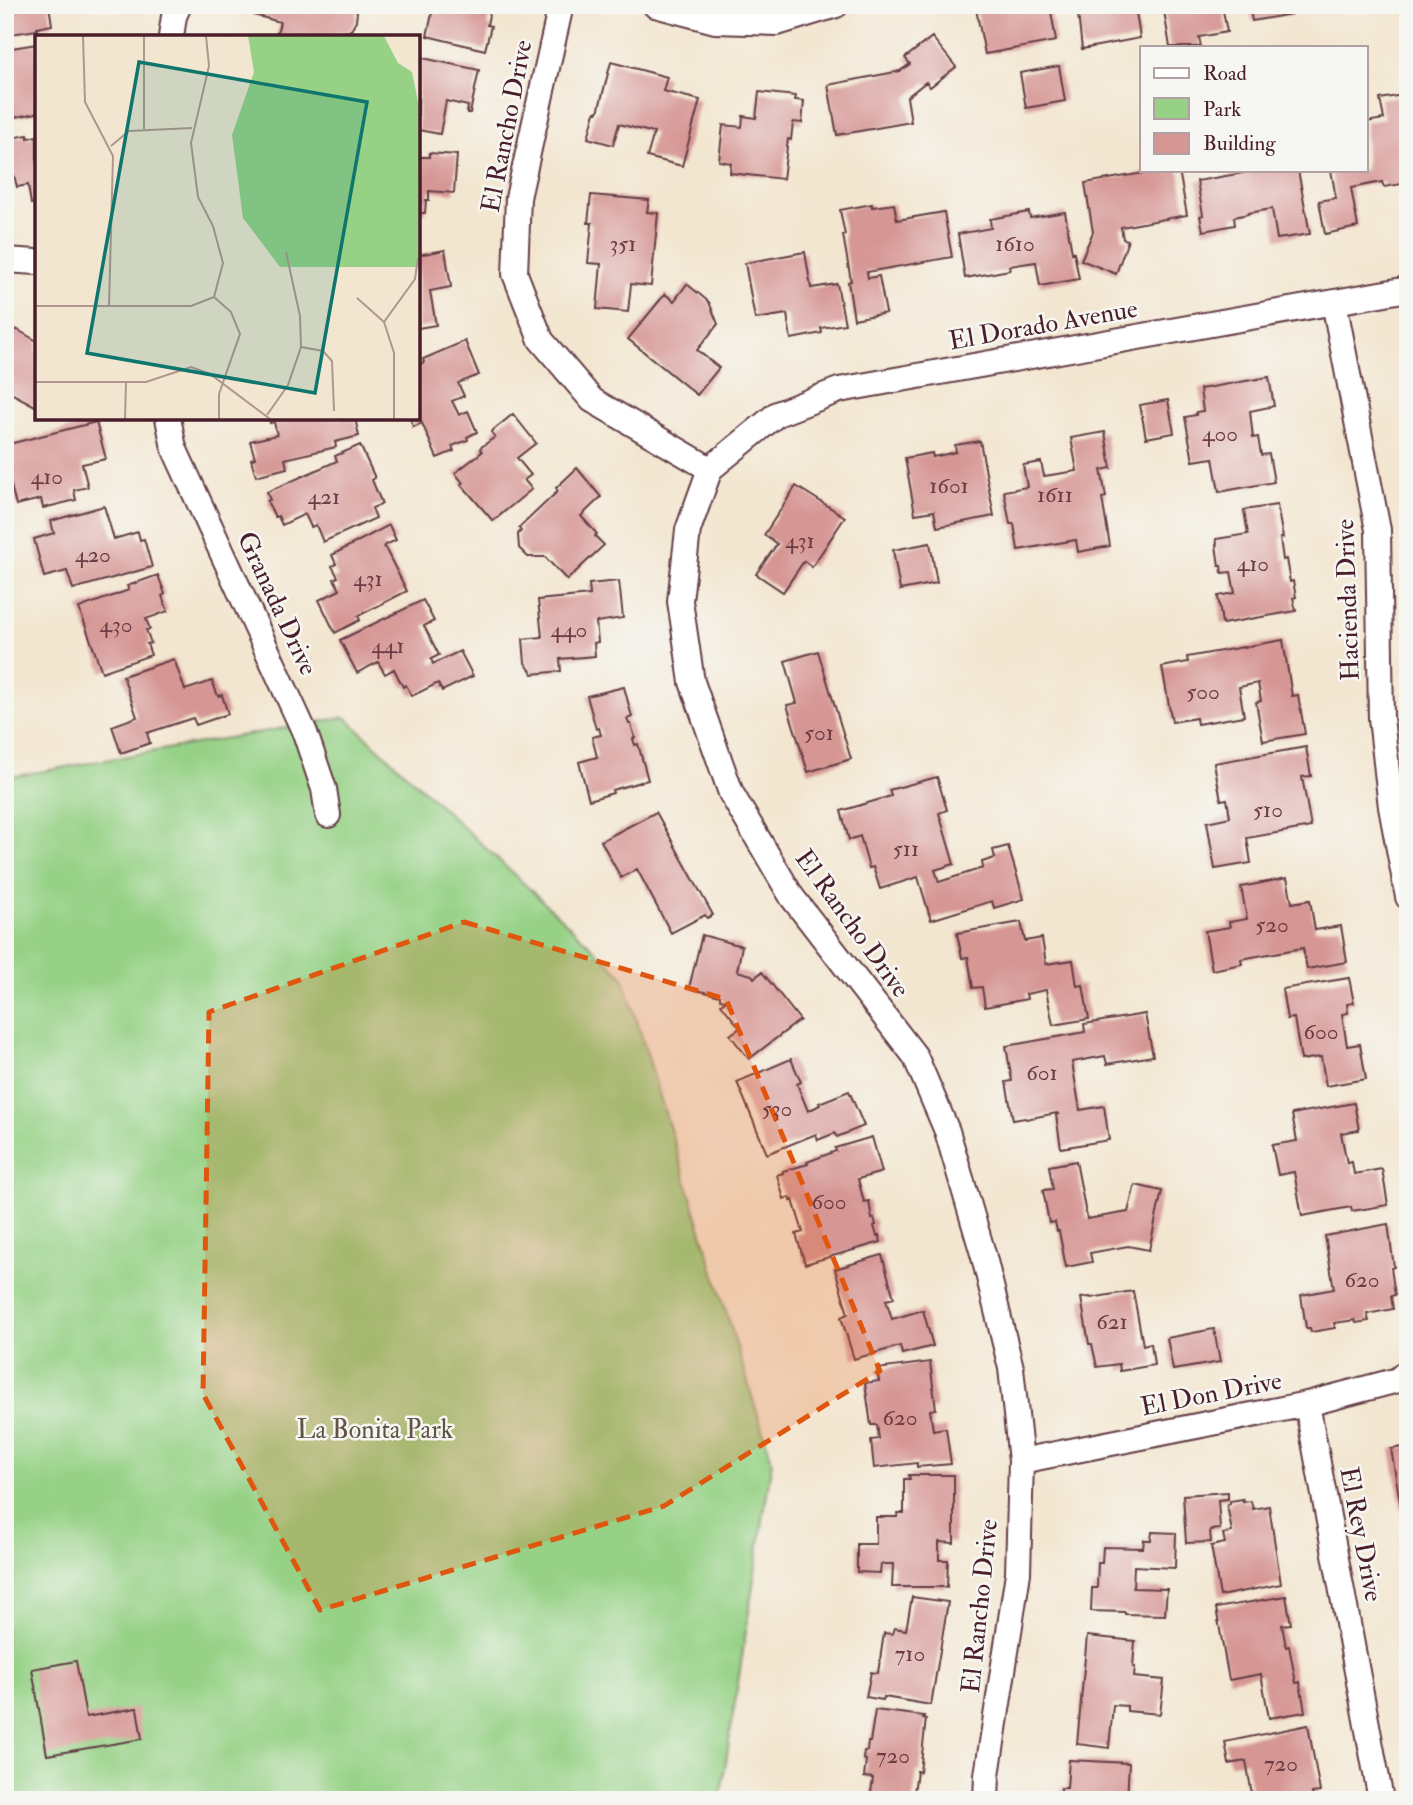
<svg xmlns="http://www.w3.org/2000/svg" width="1413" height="1805" font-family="'IM FELL Double Pica',serif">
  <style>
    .green { fill: #96d186; stroke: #707858; stroke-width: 2 }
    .building { fill: #d69694 }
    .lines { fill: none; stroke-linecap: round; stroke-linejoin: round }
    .street-casing { stroke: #633d44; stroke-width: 28 }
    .street { stroke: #fff; stroke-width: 24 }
    .marked { fill: #e0560e; fill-opacity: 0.2; stroke: #e0560e; stroke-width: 5; stroke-dasharray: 14 9; stroke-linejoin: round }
    .labels { text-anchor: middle; stroke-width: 5; stroke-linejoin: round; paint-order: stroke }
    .number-label { font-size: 23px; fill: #6d3d45 }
    .street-label { font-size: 26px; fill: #4a1f2b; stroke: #f6f6f2 }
    .park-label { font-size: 26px; fill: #615446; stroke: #f6f6f2 }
    .inset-road { fill: none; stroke: #af968e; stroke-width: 2 }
    .view { fill: #0f766e; fill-opacity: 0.15; stroke: #0f766e; stroke-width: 3.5 }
    .inset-edge { fill: none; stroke: #4a1f2b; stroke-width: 3.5 }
  </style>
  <rect width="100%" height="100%" fill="#f6f6f2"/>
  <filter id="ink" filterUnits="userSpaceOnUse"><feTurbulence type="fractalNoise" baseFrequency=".0143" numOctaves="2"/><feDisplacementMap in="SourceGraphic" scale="14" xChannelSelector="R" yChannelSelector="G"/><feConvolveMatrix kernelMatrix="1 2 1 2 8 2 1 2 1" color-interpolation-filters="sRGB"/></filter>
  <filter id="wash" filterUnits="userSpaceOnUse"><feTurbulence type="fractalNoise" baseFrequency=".00686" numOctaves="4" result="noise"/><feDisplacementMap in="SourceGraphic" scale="28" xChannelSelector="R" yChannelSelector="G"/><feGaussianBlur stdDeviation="1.57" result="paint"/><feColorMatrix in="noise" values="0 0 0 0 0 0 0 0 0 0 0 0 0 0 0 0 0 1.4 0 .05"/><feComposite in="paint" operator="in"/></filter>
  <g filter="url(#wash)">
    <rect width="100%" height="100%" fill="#f3e6d0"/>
    <!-- green -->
    <path class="green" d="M 345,717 L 623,976 L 772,1461 L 720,1800 L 5,1800 L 5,778 Z"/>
    <g id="blocks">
      <!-- building -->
      <path class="building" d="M 5,5 L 49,5 L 52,25 L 37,28 L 37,30 L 5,35 Z
        M 257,5 L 354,5 L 357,12 L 356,21 L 352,29 L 344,34 L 337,32 L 335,37 L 276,37 L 280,22 L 254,15 Z
        M 434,5 L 491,5 L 487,25 L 491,26 L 485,50 L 427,36 Z
        M 996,5 L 1050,5 L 1056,41 L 985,54 L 976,9 Z
        M 1077,5 L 1135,5 L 1140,38 L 1082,49 Z
        M 1163,5 L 1222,5 L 1227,32 L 1199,37 L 1201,47 L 1170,47 Z
        M 1249,5 L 1290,5 L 1292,14 L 1252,21 Z
        M 932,37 L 956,67 L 930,87 L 926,82 L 907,97 L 911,122 L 837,135 L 828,85 L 900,71 L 910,64 L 905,58 Z
        M 37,44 L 37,113 L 5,119 L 5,49 Z
        M 418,57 L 479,70 L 470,113 L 467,113 L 468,106 L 446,101 L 440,134 L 418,130 Z
        M 611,62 L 667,77 L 663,91 L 700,100 L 682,166 L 647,157 L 654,133 L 619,124 L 613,145 L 588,138 L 595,112 L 598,112 Z
        M 1059,66 L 1065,101 L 1026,108 L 1020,73 Z
        M 759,92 L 796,96 L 795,100 L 804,101 L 802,123 L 793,122 L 791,140 L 788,139 L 783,179 L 730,173 L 731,163 L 719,161 L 723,125 L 742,127 L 743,116 L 756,118 Z
        M 1408,94 L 1408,183 L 1384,187 L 1382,182 L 1351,188 L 1358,227 L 1325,234 L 1319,201 L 1336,198 L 1331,170 L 1366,170 L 1366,122 L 1384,119 L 1380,99 Z
        M 28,135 L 28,138 L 37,136 L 37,203 L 31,204 L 28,185 L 17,187 L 14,175 L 5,177 L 5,139 Z
        M 429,153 L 457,155 L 454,193 L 429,191 L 429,200 L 426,200 L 425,213 L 418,213 L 418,157 L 429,157 Z
        M 1161,170 L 1179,170 L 1187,215 L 1121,227 L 1123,239 L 1128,240 L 1116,274 L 1081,260 L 1093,232 L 1085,183 Z
        M 1260,170 L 1298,170 L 1310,234 L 1277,239 L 1272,209 L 1248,213 L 1248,214 L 1234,217 L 1235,225 L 1203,231 L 1200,216 L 1203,215 L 1197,181 Z
        M 591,195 L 649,200 L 647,212 L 658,213 L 651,286 L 631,284 L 628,312 L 597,309 L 601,264 L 588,263 L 592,223 L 588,223 Z
        M 872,204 L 872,207 L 894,204 L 897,220 L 944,212 L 952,257 L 867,272 L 868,278 L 879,276 L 886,313 L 854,319 L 848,282 L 851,281 L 843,235 L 845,235 L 840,210 Z
        M 1029,212 L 1030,218 L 1065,212 L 1072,253 L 1074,252 L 1079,279 L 1040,286 L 1036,262 L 1009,266 L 1010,270 L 965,278 L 958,234 L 991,228 L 990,219 Z
        M 445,250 L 451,287 L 430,291 L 436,325 L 418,328 L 418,255 Z
        M 805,252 L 811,288 L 837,284 L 845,324 L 821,328 L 822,333 L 791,339 L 787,314 L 755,319 L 745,263 Z
        M 687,284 L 709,302 L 718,324 L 697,350 L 719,368 L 697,395 L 628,339 L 665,294 L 674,301 Z
        M 16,329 L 37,341 L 37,407 L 5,390 L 5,348 Z
        M 465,341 L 479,375 L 458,383 L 464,396 L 452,401 L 459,415 L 468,411 L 477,432 L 467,437 L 468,440 L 452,446 L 454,451 L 437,458 L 422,423 L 413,427 L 410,418 L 418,418 L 418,365 L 424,362 L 423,359 Z
        M 1269,377 L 1274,406 L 1250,411 L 1253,438 L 1258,437 L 1261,455 L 1269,454 L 1274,482 L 1219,492 L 1213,458 L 1193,461 L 1185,417 L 1196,415 L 1196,412 L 1203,411 L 1200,389 Z
        M 1168,400 L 1174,433 L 1146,438 L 1140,405 Z
        M 513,414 L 536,443 L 517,458 L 531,475 L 524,480 L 532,489 L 493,521 L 461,484 L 463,483 L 455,473 L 482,452 L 480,448 L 495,437 L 491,432 Z
        M 269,418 L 355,418 L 359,436 L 335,442 L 336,447 L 285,459 L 287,468 L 256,476 L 251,459 L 255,458 L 250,441 L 277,435 L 274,422 L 270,423 Z
        M 96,422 L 106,459 L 82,464 L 88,487 L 74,490 L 76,500 L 43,508 L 41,499 L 16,505 L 5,462 L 5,445 Z
        M 1105,432 L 1111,468 L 1101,470 L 1106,497 L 1102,498 L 1110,546 L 1078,552 L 1076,540 L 1018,550 L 1014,524 L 1010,524 L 1004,491 L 1027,487 L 1023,465 L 1041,462 L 1044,476 L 1077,471 L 1071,438 Z
        M 980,441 L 994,516 L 937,527 L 934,511 L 915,514 L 905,458 L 932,453 L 933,457 L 956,452 L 955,445 Z
        M 360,445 L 375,478 L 372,480 L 382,504 L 372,508 L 376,518 L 323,542 L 316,525 L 311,527 L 305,514 L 282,525 L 278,516 L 275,517 L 267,501 L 270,500 L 267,492 L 337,461 L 335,456 Z
        M 577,468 L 601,497 L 581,516 L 597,534 L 595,536 L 604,545 L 567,580 L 545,557 L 528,557 L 519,548 L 518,534 L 521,531 L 519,528 L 558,491 L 556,488 Z
        M 796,486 L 845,517 L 812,567 L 804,561 L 783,592 L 756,574 L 777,544 L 764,535 Z
        M 1277,505 L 1283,538 L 1280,538 L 1283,560 L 1286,559 L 1290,582 L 1293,581 L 1296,597 L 1293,598 L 1296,611 L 1222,624 L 1218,596 L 1235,593 L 1231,572 L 1222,573 L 1221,566 L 1219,566 L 1216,545 L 1217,544 L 1216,539 L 1248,534 L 1244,510 Z
        M 104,506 L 114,539 L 138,532 L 140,540 L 144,539 L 152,567 L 73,589 L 67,571 L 44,577 L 34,539 L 54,533 L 51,521 Z
        M 389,525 L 396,540 L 384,546 L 407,591 L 358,616 L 360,620 L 335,633 L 319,600 L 340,590 L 334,579 L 338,577 L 332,566 L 336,564 L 332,555 Z
        M 930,543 L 937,583 L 900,590 L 893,550 Z
        M 158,575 L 165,594 L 162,596 L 168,611 L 146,619 L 150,629 L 146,630 L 151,643 L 147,644 L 151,655 L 102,672 L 79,608 L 129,590 L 127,586 Z
        M 619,581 L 623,618 L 596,622 L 598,642 L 594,643 L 595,656 L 560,659 L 561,671 L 533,674 L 525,663 L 523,639 L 542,637 L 538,600 L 590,595 L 589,584 Z
        M 423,600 L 434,621 L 424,626 L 439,655 L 431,659 L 433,664 L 460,651 L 473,676 L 442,691 L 438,683 L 412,696 L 406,685 L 403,687 L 394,669 L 385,674 L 378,662 L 357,673 L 340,640 Z
        M 1283,640 L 1292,696 L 1298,695 L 1305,734 L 1263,741 L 1256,702 L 1261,701 L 1258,683 L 1239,687 L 1244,716 L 1197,724 L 1196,718 L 1172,722 L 1162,667 L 1188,662 L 1187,657 Z
        M 818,651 L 851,759 L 808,772 L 787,705 L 797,703 L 785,661 Z
        M 174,659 L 185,690 L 212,681 L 218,696 L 222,695 L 228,714 L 196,725 L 193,718 L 147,733 L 150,743 L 121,753 L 112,726 L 137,717 L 123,676 Z
        M 624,687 L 632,717 L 627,719 L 629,724 L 631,724 L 635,738 L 633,739 L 635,745 L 638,744 L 648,780 L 612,790 L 613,793 L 589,800 L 579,762 L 597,757 L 592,737 L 601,735 L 599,728 L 596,729 L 587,696 Z
        M 1306,747 L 1311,776 L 1302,777 L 1311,827 L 1247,838 L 1251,863 L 1215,869 L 1207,822 L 1230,817 L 1227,799 L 1221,800 L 1214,763 Z
        M 937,777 L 947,810 L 939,813 L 954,864 L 935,870 L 939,882 L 983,868 L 982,862 L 995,858 L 993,850 L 1008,846 L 1024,899 L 994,908 L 992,901 L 931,920 L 918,877 L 880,889 L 873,867 L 869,868 L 860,836 L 849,840 L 841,811 L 891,796 L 889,790 Z
        M 656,812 L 713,915 L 707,918 L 705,915 L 671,933 L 637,869 L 621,878 L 601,841 Z
        M 1287,878 L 1292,903 L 1310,900 L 1315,930 L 1341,926 L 1347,962 L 1307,969 L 1303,948 L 1241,959 L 1242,964 L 1212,970 L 1205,931 L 1230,927 L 1229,922 L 1247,919 L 1241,887 Z
        M 1021,922 L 1025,941 L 1042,938 L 1046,964 L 1073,960 L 1077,986 L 1083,985 L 1089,1019 L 1053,1025 L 1046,990 L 1026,994 L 1027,999 L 985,1007 L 982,987 L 973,988 L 968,957 L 962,958 L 957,933 Z
        M 702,935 L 742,946 L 737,971 L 752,975 L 754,978 L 762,972 L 800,1020 L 749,1059 L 730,1035 L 740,1028 L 721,1004 L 726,1000 L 720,999 L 720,996 L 689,988 Z
        M 1349,978 L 1354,1003 L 1347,1004 L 1348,1013 L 1342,1014 L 1347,1046 L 1360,1044 L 1366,1079 L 1326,1086 L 1321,1057 L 1301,1060 L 1294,1018 L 1287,1019 L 1282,989 Z
        M 1145,1014 L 1153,1056 L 1107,1064 L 1105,1056 L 1072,1062 L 1080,1110 L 1104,1106 L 1109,1140 L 1061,1148 L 1056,1115 L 1058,1114 L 1057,1113 L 1026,1119 L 1025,1118 L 1013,1120 L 1006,1082 L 1012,1081 L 1006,1046 L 1085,1032 L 1084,1024 Z
        M 791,1059 L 801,1082 L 797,1084 L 808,1111 L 820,1105 L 819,1103 L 849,1091 L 864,1126 L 837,1137 L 835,1133 L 818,1140 L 816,1134 L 767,1154 L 737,1082 Z
        M 1354,1103 L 1359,1130 L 1341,1133 L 1347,1163 L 1352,1162 L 1354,1174 L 1382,1169 L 1388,1205 L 1352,1211 L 1351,1207 L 1302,1216 L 1294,1172 L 1278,1175 L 1272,1145 L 1297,1141 L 1292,1114 Z
        M 872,1137 L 882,1172 L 858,1179 L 864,1202 L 869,1201 L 872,1219 L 874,1218 L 876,1225 L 874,1226 L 877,1236 L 879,1235 L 881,1242 L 805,1264 L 796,1234 L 803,1232 L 793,1200 L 791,1201 L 790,1197 L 784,1199 L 777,1175 L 783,1173 L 783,1171 L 808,1164 L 807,1162 L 836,1151 L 835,1148 Z
        M 1076,1161 L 1087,1219 L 1128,1212 L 1135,1185 L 1162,1191 L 1149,1250 L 1128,1246 L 1090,1253 L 1092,1262 L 1066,1267 L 1059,1231 L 1057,1231 L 1055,1222 L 1049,1223 L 1043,1190 L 1053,1189 L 1049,1166 Z
        M 1388,1224 L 1394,1267 L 1391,1268 L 1395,1295 L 1391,1296 L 1393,1309 L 1367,1314 L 1369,1321 L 1356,1323 L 1355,1320 L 1334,1323 L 1335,1328 L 1311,1332 L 1310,1328 L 1306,1328 L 1301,1295 L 1334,1289 L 1325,1236 Z
        M 882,1255 L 894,1298 L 886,1300 L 892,1319 L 923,1310 L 933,1346 L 902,1354 L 900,1346 L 854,1359 L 841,1317 L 848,1314 L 835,1269 Z
        M 1133,1291 L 1143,1345 L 1151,1343 L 1154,1365 L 1120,1371 L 1119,1364 L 1097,1367 L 1092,1344 L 1089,1344 L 1081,1298 L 1090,1297 L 1091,1298 Z
        M 1214,1329 L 1220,1362 L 1173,1370 L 1167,1338 Z
        M 930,1362 L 936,1409 L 930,1410 L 933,1430 L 946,1428 L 951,1464 L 917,1467 L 917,1463 L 874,1468 L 871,1440 L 879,1439 L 877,1425 L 871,1425 L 865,1383 L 879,1381 L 877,1369 Z
        M 1408,1446 L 1408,1537 L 1406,1537 L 1391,1449 Z
        M 909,1475 L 954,1475 L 954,1543 L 939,1542 L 939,1560 L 948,1560 L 947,1587 L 892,1587 L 893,1564 L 881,1564 L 880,1573 L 857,1572 L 857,1544 L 876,1544 L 876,1517 L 897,1517 L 898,1513 L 904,1513 L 904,1479 L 910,1479 Z
        M 1228,1492 L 1228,1499 L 1218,1500 L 1220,1529 L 1210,1530 L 1211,1542 L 1186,1543 L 1183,1495 Z
        M 1243,1499 L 1243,1502 L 1251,1501 L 1253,1509 L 1269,1506 L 1281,1584 L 1220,1596 L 1211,1546 L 1225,1543 L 1223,1534 L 1232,1532 L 1227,1505 L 1230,1504 L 1230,1501 Z
        M 1152,1532 L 1176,1533 L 1175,1568 L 1134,1566 L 1133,1588 L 1167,1589 L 1165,1615 L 1125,1614 L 1125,1612 L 1091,1611 L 1092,1588 L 1097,1588 L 1098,1563 L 1102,1563 L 1103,1547 L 1143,1548 L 1144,1540 L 1151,1540 Z
        M 1408,1548 L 1408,1572 L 1404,1572 L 1400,1549 Z
        M 1286,1596 L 1291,1624 L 1282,1625 L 1286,1647 L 1289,1646 L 1296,1683 L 1300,1682 L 1305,1712 L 1269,1718 L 1261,1674 L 1229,1680 L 1216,1608 Z
        M 912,1597 L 948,1602 L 931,1705 L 884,1697 L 883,1700 L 866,1697 L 871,1672 L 878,1673 L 884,1633 L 892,1634 L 894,1628 L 906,1630 Z
        M 1087,1636 L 1135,1641 L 1133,1667 L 1135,1667 L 1134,1677 L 1164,1680 L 1160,1714 L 1127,1711 L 1127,1706 L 1113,1705 L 1109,1748 L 1077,1744 Z
        M 76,1661 L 86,1717 L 137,1708 L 142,1739 L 47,1755 L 32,1669 Z
        M 875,1710 L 924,1716 L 923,1718 L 926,1719 L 920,1772 L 917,1771 L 913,1800 L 870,1800 L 873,1778 L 864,1777 L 866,1760 L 863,1759 L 864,1751 L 867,1751 L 868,1742 L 870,1742 Z
        M 1308,1725 L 1320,1792 L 1312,1793 L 1313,1800 L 1253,1800 L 1246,1761 L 1229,1764 L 1225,1742 Z
        M 1069,1760 L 1129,1763 L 1127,1800 L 1061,1799 L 1061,1788 L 1067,1788 Z"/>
    </g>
  </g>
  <g filter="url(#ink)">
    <use href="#blocks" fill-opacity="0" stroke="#633d44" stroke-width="2"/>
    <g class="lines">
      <defs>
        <path id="street" d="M 561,5 L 518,198 L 515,274 L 541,340 L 592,400 L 710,469
          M 655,5 L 715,21 L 777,23 L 836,5
          M 171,37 L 174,16 L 179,5
          M 5,260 L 37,262
          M 1334,302 L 1378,530 L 1381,718 L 1391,807 L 1408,897
          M 168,418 L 174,448 L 305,733 L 324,789 L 328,815
          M 710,469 L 688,530 L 680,601 L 692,682 L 731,793 L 792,897 L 915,1056 L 947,1131 L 984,1257 L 1011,1368 L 1021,1461 L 1018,1573 L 987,1775 L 986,1800
          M 710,469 L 777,414 L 839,390 L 1408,289
          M 1307,1404 L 1381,1800
          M 1021,1461 L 1307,1404 L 1398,1380 L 1408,1371"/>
      </defs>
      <!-- street casing -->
      <use href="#street" class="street-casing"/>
      <!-- street -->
      <use href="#street" class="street"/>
    </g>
  </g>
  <!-- marked area -->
  <path class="marked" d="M 464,922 L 726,999 L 880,1371 L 664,1506 L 320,1610 L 203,1394 L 209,1012 Z"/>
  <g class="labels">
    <!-- number labels -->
    <g class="number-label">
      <text x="623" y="251">351</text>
      <text x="1015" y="251">1610</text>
      <text x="1220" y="441">400</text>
      <text x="47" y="484">410</text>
      <text x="949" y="493">1601</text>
      <text x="1055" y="502">1611</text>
      <text x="324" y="504">421</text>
      <text x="800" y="548">431</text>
      <text x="93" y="562">420</text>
      <text x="1253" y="571">410</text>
      <text x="368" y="586">431</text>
      <text x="116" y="632">430</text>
      <text x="569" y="637">440</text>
      <text x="388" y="653">441</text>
      <text x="1203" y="699">500</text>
      <text x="819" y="740">501</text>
      <text x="1268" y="817">510</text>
      <text x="906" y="856">511</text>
      <text x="1272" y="932">520</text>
      <text x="1321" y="1039">600</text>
      <text x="1042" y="1080">601</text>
      <text x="777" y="1116">530</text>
      <text x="829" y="1209">600</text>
      <text x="1362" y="1287">620</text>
      <text x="1112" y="1329">621</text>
      <text x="900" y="1425">620</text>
      <text x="910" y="1661">710</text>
      <text x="893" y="1763">720</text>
      <text x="1281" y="1771">720</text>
    </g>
    <!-- street labels -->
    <g class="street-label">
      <text transform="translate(506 126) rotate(-79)" y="9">El Rancho Drive</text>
      <text transform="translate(1043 324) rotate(-10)" y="9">El Dorado Avenue</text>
      <text transform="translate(1347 600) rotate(-92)" y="9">Hacienda Drive</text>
      <text transform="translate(278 603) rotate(65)" y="9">Granada Drive</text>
      <text transform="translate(853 923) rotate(54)" y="9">El Rancho Drive</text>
      <text transform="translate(1211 1393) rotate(-11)" y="9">El Don Drive</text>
      <text transform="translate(1362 1534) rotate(79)" y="9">El Rey Drive</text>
      <text transform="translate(979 1606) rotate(-84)" y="9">El Rancho Drive</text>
    </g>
    <!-- park labels -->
    <g class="park-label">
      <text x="375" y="1438">La Bonita Park</text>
    </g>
  </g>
  <!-- overview -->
  <g transform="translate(35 35)">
    <rect width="385" height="385" fill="#f3e6d0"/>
    <path d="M 213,1 L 349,1 L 363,28 L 377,37 L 385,77 L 385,232 L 245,232 L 208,183 L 197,100 L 219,37 Z" fill="#96d186"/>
    <path class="inset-road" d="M 48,1 L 50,67 L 78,121 L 74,271M 109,1 L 109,94M 171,1 L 174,31 L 156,108 L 163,162 L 178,191 L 188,228 L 179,262M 76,111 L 94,96 L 157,93M 179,262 L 196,277 L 205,299 L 184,359 L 184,384M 322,263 L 349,287M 0,271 L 156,271 L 179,262M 266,312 L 288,316 L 297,326 L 299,376M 0,347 L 111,347 L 156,332 L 175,339 L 235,384M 232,380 L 253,350 L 266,312 L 265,281 L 251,217M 90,384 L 91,347M 359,384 L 359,318 L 349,287 L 380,244 L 383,223"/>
    <path class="view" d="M 104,27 L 332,67 L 280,358 L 52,318 Z"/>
    <rect width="385" height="385" class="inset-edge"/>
  </g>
  <!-- margin -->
  <rect width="1413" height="1805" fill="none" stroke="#f6f6f2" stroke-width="28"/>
  <!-- legend -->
  <rect x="1140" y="46" width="228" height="126" fill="#f6f6f2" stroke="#b1a0a2" stroke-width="2"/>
  <rect x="1154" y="68" width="35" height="10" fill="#ffffff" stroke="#b1a0a2" stroke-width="2"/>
  <text x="1203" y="80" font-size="21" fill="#4a1f2b">Road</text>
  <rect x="1154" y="98" width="35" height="21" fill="#96d186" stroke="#b1a0a2" stroke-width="2"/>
  <text x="1203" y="116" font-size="21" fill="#4a1f2b">Park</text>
  <rect x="1154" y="133" width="35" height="21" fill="#d69694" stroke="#b1a0a2" stroke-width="2"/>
  <text x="1203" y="150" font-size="21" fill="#4a1f2b">Building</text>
</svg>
